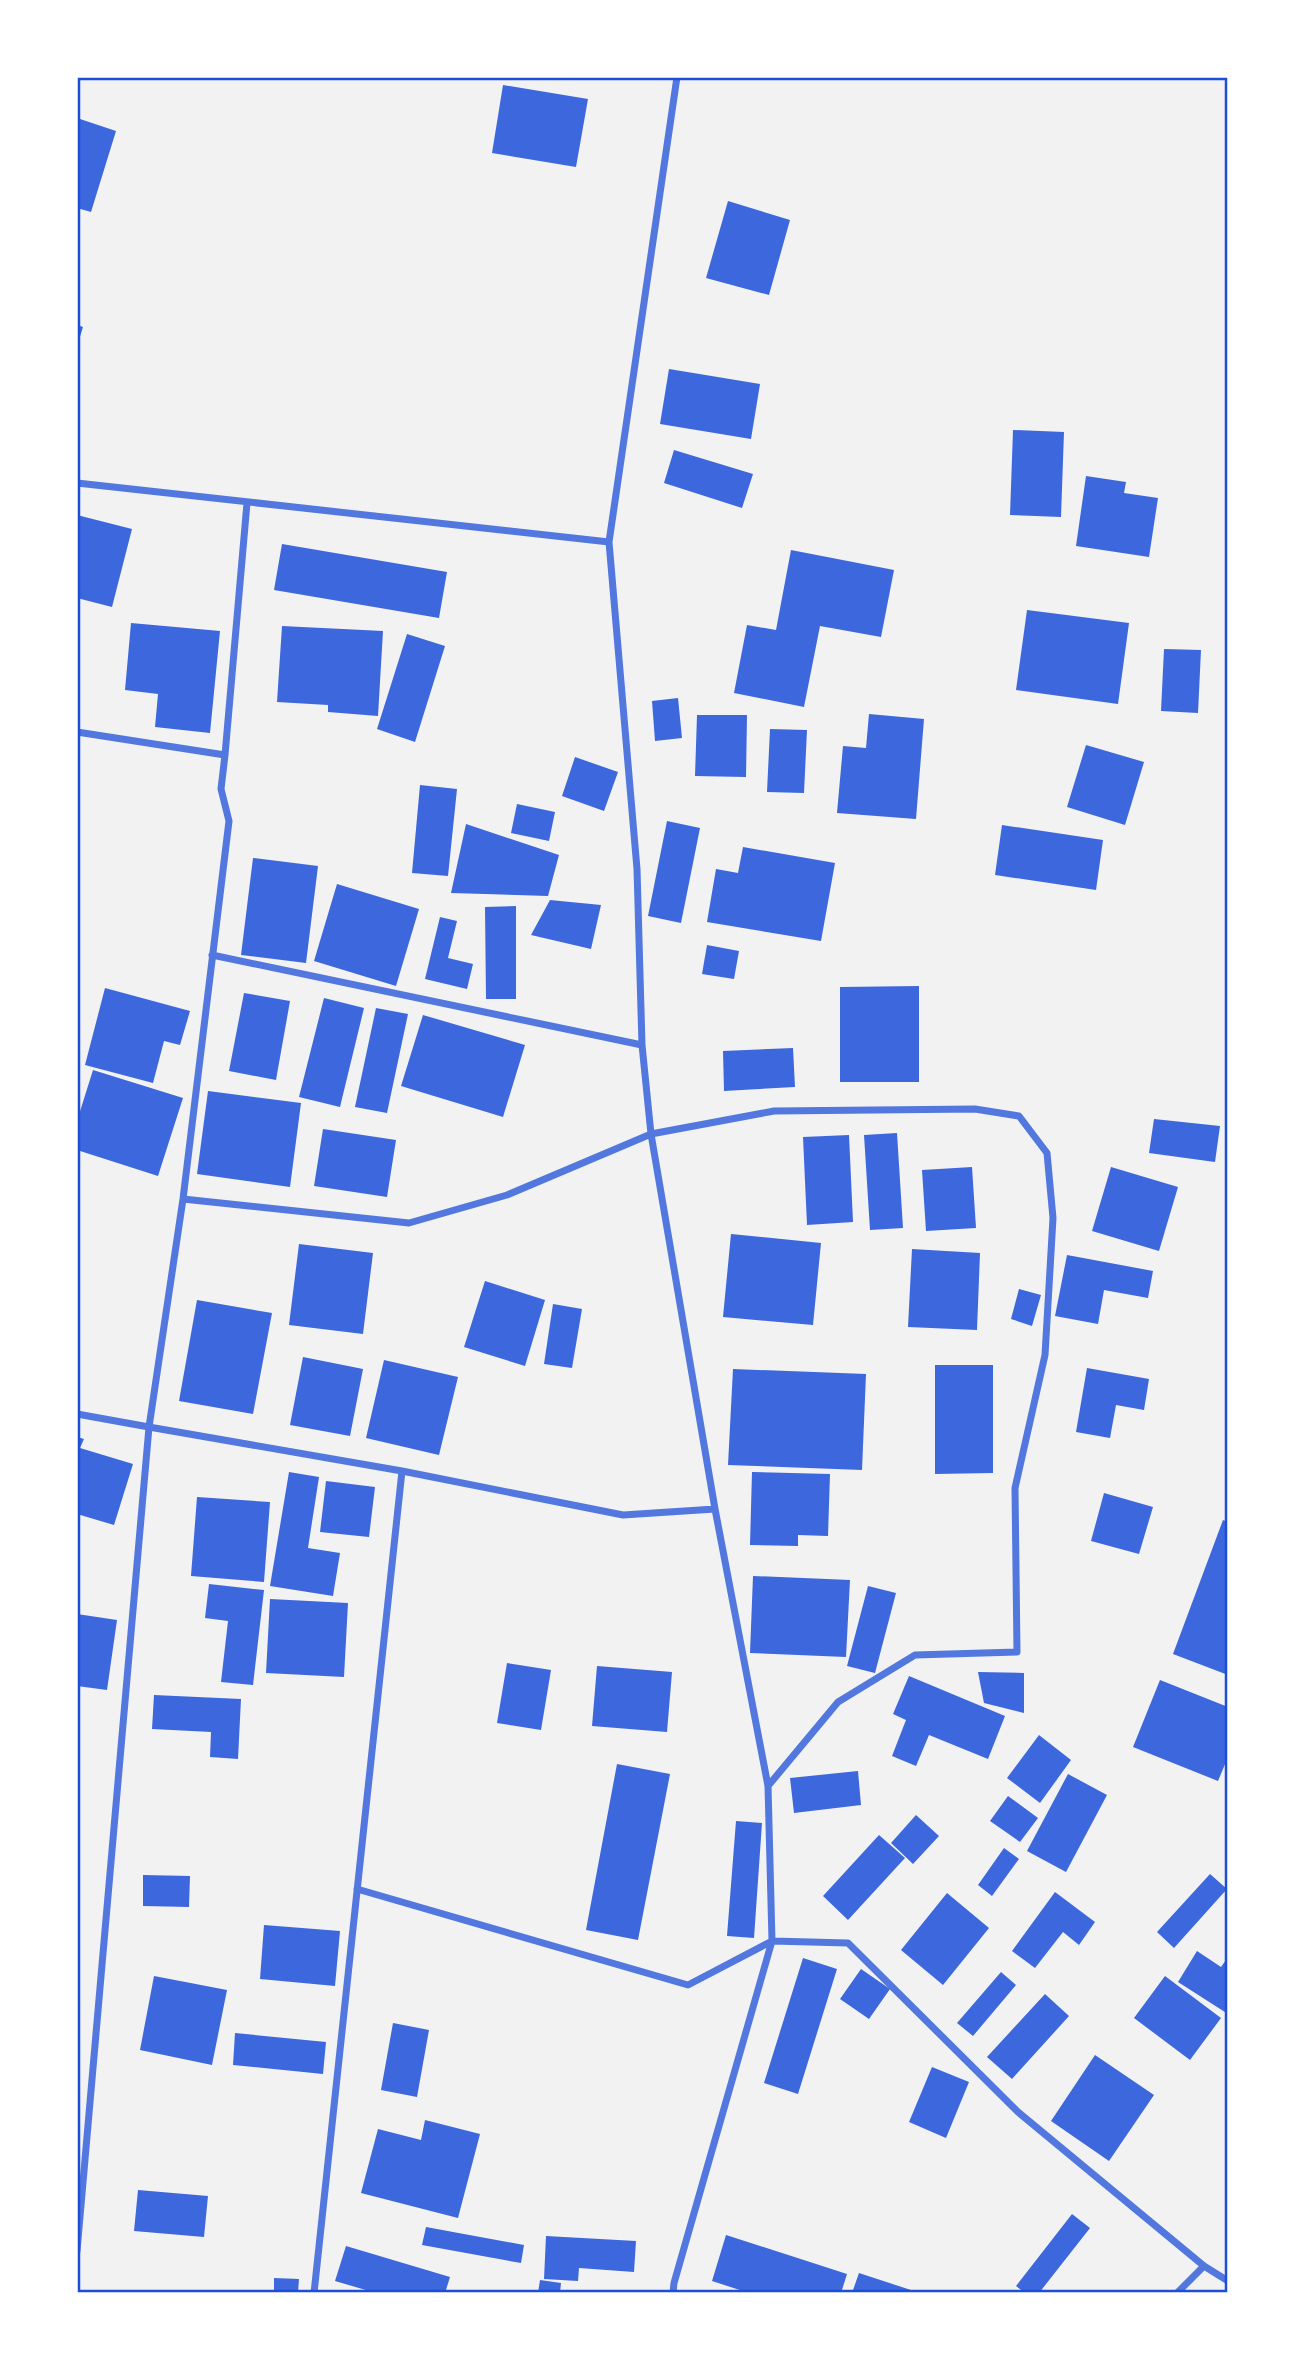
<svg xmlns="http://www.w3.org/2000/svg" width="1305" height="2370" font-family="Raleway,sans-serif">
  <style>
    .building { fill: #3d67dc }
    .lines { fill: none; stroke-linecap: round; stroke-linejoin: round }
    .minor { stroke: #5277de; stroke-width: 7 }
    .neatline { fill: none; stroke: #1d4ed8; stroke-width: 2.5 }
  </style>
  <rect width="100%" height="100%" fill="#f2f2f2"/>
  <!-- building -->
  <path class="building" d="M 503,85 L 588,99 L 576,167 L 492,153 Z
    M 77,118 L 116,131 L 91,212 L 77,208 Z
    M 728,201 L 790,220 L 769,295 L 706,278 Z
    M 77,325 L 83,327 L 78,343 L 77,343 Z
    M 669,369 L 760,384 L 751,439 L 660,424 Z
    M 1013,430 L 1064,432 L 1061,517 L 1010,515 Z
    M 674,450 L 753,474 L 742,508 L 664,483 Z
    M 1086,476 L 1126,482 L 1124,493 L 1158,498 L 1149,557 L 1076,546 Z
    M 77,515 L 132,529 L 112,607 L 77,598 Z
    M 282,544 L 447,572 L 439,618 L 274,590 Z
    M 791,550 L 894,570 L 881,637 L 820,626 L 804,707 L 734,693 L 747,625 L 776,630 Z
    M 1027,610 L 1129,623 L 1118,704 L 1016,690 Z
    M 131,623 L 220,631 L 210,733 L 155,727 L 158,694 L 125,690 Z
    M 282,626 L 383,631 L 378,716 L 328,712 L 328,705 L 277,702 Z
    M 407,634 L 445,646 L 415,742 L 377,729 Z
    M 1164,649 L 1201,650 L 1198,713 L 1161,711 Z
    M 678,698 L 682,738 L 655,741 L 652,701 Z
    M 869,714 L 924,719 L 916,819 L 837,813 L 843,746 L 866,748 Z
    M 697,715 L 747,715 L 746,777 L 695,776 Z
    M 770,729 L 807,730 L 804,793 L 767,792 Z
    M 1086,745 L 1144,762 L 1125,825 L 1067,807 Z
    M 575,757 L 618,772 L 604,811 L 562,796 Z
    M 420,785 L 457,789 L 448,876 L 412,873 Z
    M 517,804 L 555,812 L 549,841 L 511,833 Z
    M 667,821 L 700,828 L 681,923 L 648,916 Z
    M 466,824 L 559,855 L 548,896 L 451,893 Z
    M 1002,825 L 1103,840 L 1096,890 L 995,875 Z
    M 743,847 L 835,863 L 821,941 L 707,922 L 716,869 L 738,873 Z
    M 253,858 L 318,866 L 306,963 L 241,955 Z
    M 337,884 L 419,909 L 396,986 L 314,961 Z
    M 550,900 L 601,905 L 591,949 L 531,935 Z
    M 516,906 L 516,999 L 486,999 L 485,907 Z
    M 440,917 L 457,921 L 448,958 L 473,964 L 467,989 L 425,979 Z
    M 707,945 L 739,951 L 734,979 L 702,974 Z
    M 919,986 L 919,1082 L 840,1082 L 840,987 Z
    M 105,988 L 190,1011 L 180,1045 L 164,1041 L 153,1083 L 85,1065 Z
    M 244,993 L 290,1001 L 276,1080 L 229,1071 Z
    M 324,998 L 364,1008 L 340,1107 L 299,1097 Z
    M 376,1008 L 408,1014 L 387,1113 L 355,1107 Z
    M 423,1015 L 525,1045 L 503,1117 L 401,1086 Z
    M 793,1048 L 795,1087 L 724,1091 L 723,1051 Z
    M 93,1070 L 183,1098 L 158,1176 L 77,1150 L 77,1121 Z
    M 208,1091 L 301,1103 L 290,1187 L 197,1174 Z
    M 1154,1119 L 1220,1126 L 1215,1162 L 1149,1153 Z
    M 323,1129 L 396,1140 L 387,1197 L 314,1186 Z
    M 897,1133 L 903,1228 L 870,1230 L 864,1135 Z
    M 849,1135 L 853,1222 L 807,1225 L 803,1137 Z
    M 972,1167 L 976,1228 L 926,1231 L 922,1170 Z
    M 1111,1167 L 1178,1187 L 1159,1251 L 1092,1231 Z
    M 731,1234 L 821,1243 L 813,1325 L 723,1317 Z
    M 299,1244 L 373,1253 L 363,1334 L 289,1325 Z
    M 912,1249 L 980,1253 L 977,1330 L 908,1327 Z
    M 1067,1255 L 1153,1271 L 1148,1298 L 1104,1290 L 1098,1324 L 1055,1316 Z
    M 485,1281 L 545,1300 L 525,1366 L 464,1347 Z
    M 1019,1289 L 1041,1295 L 1032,1326 L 1011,1319 Z
    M 197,1300 L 272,1313 L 253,1414 L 179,1401 Z
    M 553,1304 L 582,1309 L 572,1368 L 544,1364 Z
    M 303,1357 L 363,1369 L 350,1436 L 290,1425 Z
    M 384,1360 L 458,1377 L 439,1455 L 366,1438 Z
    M 935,1365 L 993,1365 L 993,1473 L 935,1474 Z
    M 1087,1368 L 1149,1379 L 1144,1410 L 1116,1405 L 1110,1438 L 1076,1432 Z
    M 733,1369 L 866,1374 L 862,1470 L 728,1465 Z
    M 77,1437 L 84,1439 L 80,1448 L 133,1464 L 114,1525 L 77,1514 Z
    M 289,1472 L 319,1477 L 308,1548 L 340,1553 L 333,1596 L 270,1586 Z
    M 752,1472 L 830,1474 L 828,1536 L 798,1535 L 798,1546 L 750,1545 Z
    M 326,1481 L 375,1487 L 369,1537 L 320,1532 Z
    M 1104,1493 L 1153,1507 L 1139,1554 L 1091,1541 Z
    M 197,1497 L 270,1502 L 264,1582 L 191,1576 Z
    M 1223,1520 L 1228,1522 L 1228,1675 L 1173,1654 Z
    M 753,1576 L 850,1580 L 846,1657 L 750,1653 Z
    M 209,1584 L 264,1590 L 253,1685 L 221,1682 L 228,1621 L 205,1618 Z
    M 868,1586 L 896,1593 L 875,1673 L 847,1666 Z
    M 270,1599 L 348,1603 L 344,1677 L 266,1673 Z
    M 77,1614 L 117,1620 L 107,1690 L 77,1686 Z
    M 507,1663 L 551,1670 L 541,1730 L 497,1723 Z
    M 597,1666 L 672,1672 L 667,1732 L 592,1726 Z
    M 978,1672 L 1024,1673 L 1024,1713 L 984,1703 Z
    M 909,1676 L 1005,1716 L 988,1759 L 929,1735 L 916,1766 L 892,1756 L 906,1720 L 893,1714 Z
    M 1160,1680 L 1228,1707 L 1228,1757 L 1218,1781 L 1133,1747 Z
    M 154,1695 L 241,1699 L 238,1759 L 210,1757 L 211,1732 L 152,1729 Z
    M 1039,1735 L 1071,1760 L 1040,1803 L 1007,1778 Z
    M 617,1764 L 670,1774 L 638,1940 L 586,1930 Z
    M 858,1771 L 861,1805 L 794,1813 L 790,1778 Z
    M 1068,1774 L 1107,1795 L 1066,1872 L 1027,1851 Z
    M 1008,1796 L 1038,1818 L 1020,1842 L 990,1821 Z
    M 916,1815 L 939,1836 L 913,1864 L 891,1843 Z
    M 736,1821 L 762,1823 L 754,1938 L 727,1936 Z
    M 879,1835 L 905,1858 L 848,1920 L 823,1896 Z
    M 1004,1848 L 1019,1859 L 992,1896 L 978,1885 Z
    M 1210,1874 L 1227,1889 L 1174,1948 L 1157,1932 Z
    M 143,1875 L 190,1876 L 189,1907 L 143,1906 Z
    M 1055,1892 L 1095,1922 L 1079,1945 L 1063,1932 L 1035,1968 L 1012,1951 Z
    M 947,1893 L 989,1928 L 943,1985 L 901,1950 Z
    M 264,1925 L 340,1931 L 335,1986 L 260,1979 Z
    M 1197,1951 L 1221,1967 L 1228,1957 L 1228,2014 L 1178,1982 Z
    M 803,1958 L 837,1969 L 798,2094 L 764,2083 Z
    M 861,1969 L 890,1989 L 869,2019 L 840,1999 Z
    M 1001,1972 L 1016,1985 L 973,2036 L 957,2023 Z
    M 154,1976 L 227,1990 L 212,2065 L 140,2050 Z
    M 1165,1976 L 1221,2018 L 1190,2060 L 1134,2018 Z
    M 1045,1994 L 1069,2016 L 1012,2079 L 987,2057 Z
    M 393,2023 L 429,2030 L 417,2097 L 381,2090 Z
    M 235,2033 L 326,2042 L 323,2074 L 233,2065 Z
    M 1095,2055 L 1154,2095 L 1109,2161 L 1051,2121 Z
    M 932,2067 L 969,2082 L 946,2138 L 909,2122 Z
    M 425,2120 L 480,2134 L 458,2218 L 361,2193 L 378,2129 L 421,2140 Z
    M 138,2190 L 208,2196 L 204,2237 L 134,2231 Z
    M 1072,2214 L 1090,2228 L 1039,2293 L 1025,2293 L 1016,2286 Z
    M 426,2227 L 524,2245 L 521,2263 L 422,2245 Z
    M 726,2235 L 847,2274 L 841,2293 L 749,2293 L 712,2281 Z
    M 546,2236 L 636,2241 L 634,2272 L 579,2268 L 578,2281 L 544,2279 Z
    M 346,2246 L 450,2277 L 445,2293 L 376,2293 L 335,2281 Z
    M 859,2273 L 917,2292 L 917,2293 L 852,2293 Z
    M 274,2278 L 299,2279 L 298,2293 L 274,2293 Z
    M 540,2280 L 561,2283 L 560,2293 L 538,2293 Z"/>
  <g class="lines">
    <!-- minor -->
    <path class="minor" d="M 77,483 L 609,542
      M 77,732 L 225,755 L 221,789 L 229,821 L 183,1199 L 149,1427 L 402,1471 L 314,2293
      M 225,755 L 247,503
      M 212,955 L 642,1045
      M 183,1199 L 409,1223 L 507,1195 L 651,1134 L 774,1111 L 975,1109 L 1019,1116 L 1047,1153 L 1053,1218 L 1045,1355 L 1015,1488 L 1017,1652 L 915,1655 L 838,1702 L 768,1786
      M 77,1414 L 149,1427 L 77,2251
      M 402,1471 L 623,1515 L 715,1509
      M 357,1889 L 688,1985 L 772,1941 L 848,1943 L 1018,2112 L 1204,2266 L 1228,2281
      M 673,2293 L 674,2283 L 772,1941 L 768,1786 L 715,1509 L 651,1134 L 642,1045 L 637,869 L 609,542 L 677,77
      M 1177,2293 L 1204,2266"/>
  </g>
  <!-- border -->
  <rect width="1305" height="2370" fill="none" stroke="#ffffff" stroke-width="158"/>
  <rect x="79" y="79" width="1147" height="2212" class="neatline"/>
</svg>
